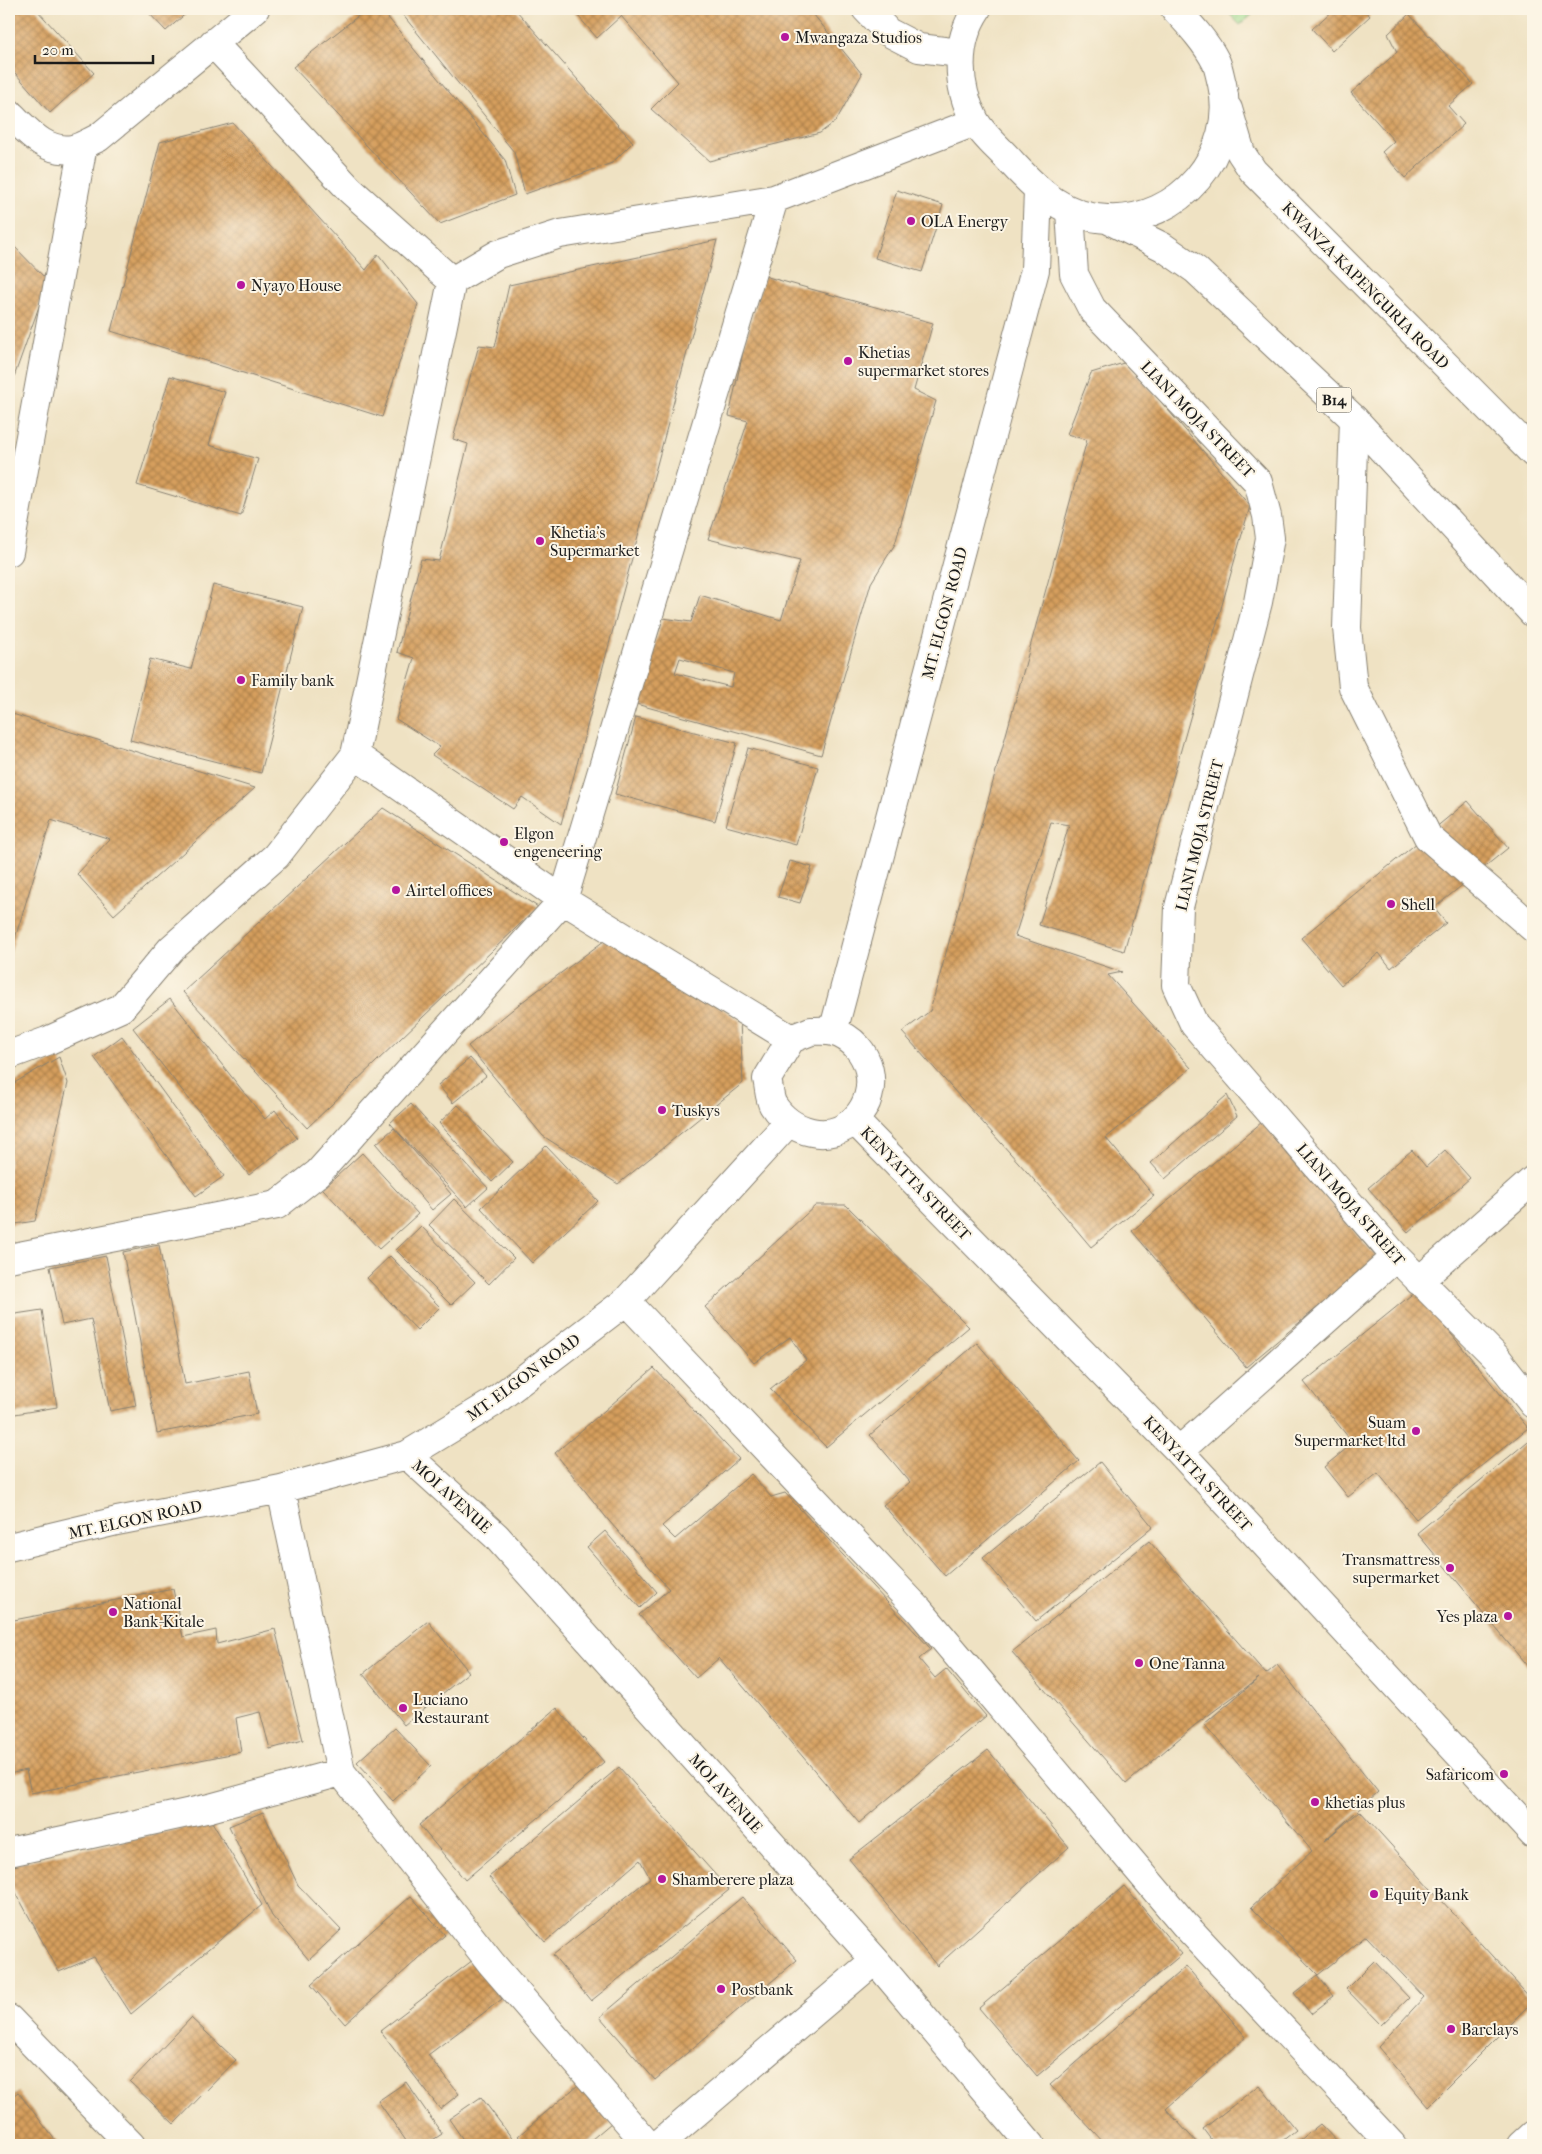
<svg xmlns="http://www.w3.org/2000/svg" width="1542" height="2154" font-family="'IM FELL French Canon',serif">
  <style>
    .grass { fill: url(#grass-dots); stroke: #5e7c56 }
    .building { fill: url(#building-cross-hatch); fill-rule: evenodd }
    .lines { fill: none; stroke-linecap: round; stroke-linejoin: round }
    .minor-casing { stroke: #867f70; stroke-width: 30 }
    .highway-casing { stroke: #867f70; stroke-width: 30 }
    .minor { stroke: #fff; stroke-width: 28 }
    .highway { stroke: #fff; stroke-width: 28 }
    .poi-dot { fill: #b5179e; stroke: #fcf5e5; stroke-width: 2 }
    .labels { text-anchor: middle; stroke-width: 4; stroke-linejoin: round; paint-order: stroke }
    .shield { fill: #fcf5e5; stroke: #5f5d58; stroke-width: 1 }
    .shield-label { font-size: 15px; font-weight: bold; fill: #1c1c1c }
    .poi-label { font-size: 16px; fill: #1c1c1c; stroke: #fcf5e5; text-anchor: start }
    .street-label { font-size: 16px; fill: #1c1c1c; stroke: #fcf5e5 }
  </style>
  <defs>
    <pattern id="grass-dots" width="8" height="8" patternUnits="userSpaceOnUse" patternTransform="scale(1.25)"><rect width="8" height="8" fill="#a1dd90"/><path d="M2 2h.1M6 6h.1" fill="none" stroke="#8abd7c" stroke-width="1.8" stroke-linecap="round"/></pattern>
    <pattern id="building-cross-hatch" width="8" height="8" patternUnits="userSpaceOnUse" patternTransform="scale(1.25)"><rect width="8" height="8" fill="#d69f5d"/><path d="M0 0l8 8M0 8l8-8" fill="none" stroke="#ad814c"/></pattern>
  </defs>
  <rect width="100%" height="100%" fill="#fcf5e5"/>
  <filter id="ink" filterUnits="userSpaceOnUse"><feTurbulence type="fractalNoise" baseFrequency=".02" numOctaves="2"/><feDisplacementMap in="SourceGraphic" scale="10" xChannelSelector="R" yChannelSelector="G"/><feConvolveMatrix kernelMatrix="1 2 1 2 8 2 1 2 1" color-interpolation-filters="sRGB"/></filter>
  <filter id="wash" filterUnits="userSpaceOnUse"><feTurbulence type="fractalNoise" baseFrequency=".0096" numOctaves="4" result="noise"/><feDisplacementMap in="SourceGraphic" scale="20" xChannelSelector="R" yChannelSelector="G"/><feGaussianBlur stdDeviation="1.12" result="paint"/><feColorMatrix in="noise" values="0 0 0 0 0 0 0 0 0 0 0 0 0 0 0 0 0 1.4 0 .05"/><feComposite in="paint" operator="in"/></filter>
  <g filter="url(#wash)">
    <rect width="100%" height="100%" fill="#efe2c3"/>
    <!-- grass -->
    <path class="grass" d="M 1225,9 L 1259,9 L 1240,25 Z"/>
    <g id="blocks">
      <!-- building -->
      <path class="building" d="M 9,9 L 36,9 L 94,73 L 50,113 L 9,66 Z
        M 145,9 L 191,9 L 166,31 Z
        M 367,9 L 381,9 L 505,160 L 515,195 L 440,224 L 293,67 Z
        M 398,9 L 515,9 L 633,142 L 612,163 L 525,194 L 514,152 Z
        M 572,9 L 809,9 L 862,74 L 836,121 L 820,133 L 709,161 L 651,109 L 678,82 L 621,16 L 597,38 Z
        M 1334,9 L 1364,9 L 1370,16 L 1332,51 L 1312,29 Z
        M 1409,14 L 1473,84 L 1448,106 L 1464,124 L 1405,178 L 1382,152 L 1394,141 L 1351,93 L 1397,52 L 1388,34 Z
        M 233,123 L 366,270 L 378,254 L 418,304 L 382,417 L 111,331 L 160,142 Z
        M 897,190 L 943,205 L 922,272 L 875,258 Z
        M 717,240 L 561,824 L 522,797 L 513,809 L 432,755 L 440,747 L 396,719 L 414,658 L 397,652 L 421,559 L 439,561 L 468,444 L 453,439 L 479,345 L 495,347 L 509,285 Z
        M 9,241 L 48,281 L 9,391 Z
        M 764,276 L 933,323 L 914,390 L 936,401 L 895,544 L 871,583 L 821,755 L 636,704 L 663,618 L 691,622 L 700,595 L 781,620 L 800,561 L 708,539 L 748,421 L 729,416 L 745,343 ZM 680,658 L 734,673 L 731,687 L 675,673 Z
        M 1127,362 L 1250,506 L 1124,951 L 1039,925 L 1069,825 L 1051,822 L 1015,936 L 1122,972 L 1108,975 L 1191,1068 L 1106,1138 L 1154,1196 L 1091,1247 L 1043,1190 L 902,1032 L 930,1011 L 1087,440 L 1067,434 L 1091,373 Z
        M 170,376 L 225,392 L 209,445 L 258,459 L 241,516 L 137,485 Z
        M 213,585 L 303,607 L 261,773 L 130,740 L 150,659 L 191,669 Z
        M 9,713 L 255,788 L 114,915 L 77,874 L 110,839 L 51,820 L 9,958 Z
        M 636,717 L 737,743 L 715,821 L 615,794 Z
        M 748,748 L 818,767 L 796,845 L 726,826 Z
        M 1468,801 L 1508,848 L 1434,908 L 1446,923 L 1391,968 L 1379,953 L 1341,985 L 1301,938 Z
        M 383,808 L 538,907 L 307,1128 L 183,992 Z
        M 790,861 L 812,867 L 800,903 L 778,897 Z
        M 616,932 L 740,1021 L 743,1083 L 618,1184 L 543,1136 L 468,1046 L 518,1005 Z
        M 170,999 L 265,1119 L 275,1110 L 297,1138 L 249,1175 L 133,1028 Z
        M 122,1036 L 224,1176 L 196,1196 L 94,1057 Z
        M 59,1057 L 68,1083 L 35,1221 L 9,1225 L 9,1086 Z
        M 470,1058 L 486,1076 L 453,1103 L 438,1085 Z
        M 1227,1095 L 1237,1116 L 1165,1179 L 1151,1163 Z
        M 411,1104 L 488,1188 L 467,1207 L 390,1123 Z
        M 458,1105 L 513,1162 L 492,1182 L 439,1123 Z
        M 1262,1122 L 1377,1258 L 1246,1367 L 1132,1231 Z
        M 394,1128 L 451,1194 L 432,1210 L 376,1144 Z
        M 546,1146 L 598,1201 L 532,1263 L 481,1208 Z
        M 1412,1150 L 1426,1167 L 1445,1150 L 1470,1178 L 1408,1232 L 1368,1188 Z
        M 362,1153 L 418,1214 L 379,1249 L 323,1189 Z
        M 454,1199 L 514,1258 L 489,1284 L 429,1225 Z
        M 816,1205 L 846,1205 L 969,1327 L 826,1447 L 770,1389 L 806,1360 L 790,1337 L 754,1363 L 705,1307 Z
        M 421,1226 L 475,1282 L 451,1305 L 396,1250 Z
        M 159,1245 L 185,1384 L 249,1371 L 257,1414 L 157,1433 L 123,1252 Z
        M 106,1256 L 136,1406 L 110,1411 L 91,1319 L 62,1325 L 50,1267 Z
        M 390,1256 L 440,1307 L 417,1330 L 367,1278 Z
        M 1416,1291 L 1528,1428 L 1416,1519 L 1378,1473 L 1348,1497 L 1324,1467 L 1353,1443 L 1304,1382 Z
        M 42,1310 L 57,1407 L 9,1415 L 9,1315 Z
        M 977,1343 L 1079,1461 L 945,1576 L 883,1505 L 910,1482 L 870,1435 Z
        M 654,1368 L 739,1459 L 662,1526 L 675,1539 L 751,1474 L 771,1497 L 785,1493 L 931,1649 L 919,1659 L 935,1678 L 946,1669 L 986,1716 L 859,1823 L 719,1658 L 696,1678 L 639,1615 L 669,1589 L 609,1521 L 555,1453 Z
        M 1533,1437 L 1533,1673 L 1417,1533 Z
        M 1100,1462 L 1153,1527 L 1036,1621 L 983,1558 Z
        M 605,1531 L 657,1592 L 640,1608 L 587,1547 Z
        M 1149,1541 L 1266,1674 L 1277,1665 L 1378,1792 L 1324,1841 L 1360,1811 L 1533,2001 L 1428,2106 L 1378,2047 L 1424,1997 L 1366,1936 L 1318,1975 L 1251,1907 L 1312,1851 L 1204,1724 L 1259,1678 L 1195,1725 L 1126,1784 L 1012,1652 Z
        M 173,1589 L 183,1637 L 216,1630 L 217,1644 L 275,1629 L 303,1740 L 270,1749 L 260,1712 L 236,1718 L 241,1752 L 31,1793 L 26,1770 L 9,1774 L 9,1621 Z
        M 428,1621 L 469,1672 L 404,1725 L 363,1674 Z
        M 557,1708 L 604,1762 L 465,1880 L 419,1825 Z
        M 395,1728 L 431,1766 L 393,1801 L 357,1762 Z
        M 988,1750 L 1069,1847 L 937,1966 L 849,1859 Z
        M 619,1767 L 729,1890 L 591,2001 L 553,1955 L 650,1878 L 640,1860 L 545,1942 L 489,1877 Z
        M 263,1812 L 298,1885 L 341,1930 L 309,1960 L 272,1916 L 229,1826 Z
        M 212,1822 L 262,1905 L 131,2014 L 94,1957 L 59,1972 L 9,1880 L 9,1865 Z
        M 1124,1886 L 1182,1954 L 1037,2076 L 979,2008 Z
        M 411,1896 L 445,1935 L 345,2024 L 311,1985 Z
        M 742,1897 L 797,1960 L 655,2080 L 600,2017 Z
        M 473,1960 L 502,1999 L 428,2055 L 459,2094 L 440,2109 L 380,2031 Z
        M 1374,1961 L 1409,1998 L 1381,2025 L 1346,1989 Z
        M 1186,1966 L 1246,2037 L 1166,2109 L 1199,2145 L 1106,2145 L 1050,2085 Z
        M 1317,1975 L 1334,1996 L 1311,2014 L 1294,1993 Z
        M 191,2018 L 236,2060 L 174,2124 L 130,2082 Z
        M 406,2082 L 442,2134 L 425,2145 L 409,2145 L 378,2101 Z
        M 578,2085 L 611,2123 L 585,2145 L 527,2145 L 518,2136 Z
        M 1259,2085 L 1296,2130 L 1277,2145 L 1215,2145 L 1203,2129 Z
        M 18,2092 L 59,2145 L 9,2145 L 9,2099 Z
        M 481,2097 L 517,2145 L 458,2145 L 464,2141 L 449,2119 Z
        M 1320,2124 L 1340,2145 L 1294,2145 Z"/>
    </g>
  </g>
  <g filter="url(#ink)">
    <use href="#blocks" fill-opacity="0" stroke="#867f70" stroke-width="1"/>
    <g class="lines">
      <defs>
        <path id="minor" d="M 866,9 L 888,32 L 919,48 L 960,53
          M 213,43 L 350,190 L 452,281
          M 9,113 C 27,130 45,153 72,149 C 81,148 90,141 98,138 L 255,9
          M 1070,211 L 1074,274 L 1092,309 L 1258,482 L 1267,516 L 1270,538 L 1258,602 L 1179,907 L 1176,985 L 1194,1024 L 1396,1257 L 1496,1357 L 1533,1404
          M 1354,419 L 1347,628 L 1353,687 L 1428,837 L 1533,928
          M 9,552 L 83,145
          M 355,755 L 563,900 L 791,1039
          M 811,1031 C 818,1031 827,1030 834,1032 C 872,1044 882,1092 855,1119 C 830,1145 790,1132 773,1105 C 769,1098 769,1086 767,1079 L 791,1039 Z
          M 833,1032 L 1025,308 L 1035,270 L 1038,191
          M 9,1055 L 47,1041 L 121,1008 L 171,949 L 276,856 L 355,755 L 452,281 L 498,254 L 560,234 L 774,199 L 975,122
          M 854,1120 L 1179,1451 L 1533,1834
          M 9,1258 L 277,1205 L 318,1173 L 563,900 L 774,199
          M 1419,1281 L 1533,1180
          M 626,1301 L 919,1610 L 1185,1925 L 1392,2145
          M 1179,1451 L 1396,1257
          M 407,1455 L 496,1536 L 875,1960 L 1031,2145
          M 281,1489 L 341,1772 L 491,1963 L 648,2145
          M 9,1547 L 117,1521 L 281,1489 L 407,1455 L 491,1404 L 626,1301 L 788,1123
          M 9,1852 L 210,1808 L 341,1772
          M 9,2019 L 131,2145
          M 658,2145 L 875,1960
          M 1522,2145 L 1533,2135"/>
        <path id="highway" d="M 977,9 C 955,42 956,86 975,121 C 983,136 1001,150 1012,163 C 1039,192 1065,217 1107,219 C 1179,223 1238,153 1222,84 C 1220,77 1219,69 1216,62 C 1206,42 1190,25 1175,9
          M 1228,109 L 1241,153 L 1253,171 L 1533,453
          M 1107,219 L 1163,247 L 1196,270 L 1354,419 L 1533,613"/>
      </defs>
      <!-- minor casing -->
      <use href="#minor" class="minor-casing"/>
      <!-- highway casing -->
      <use href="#highway" class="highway-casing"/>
      <!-- minor -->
      <use href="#minor" class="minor"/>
      <!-- highway -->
      <use href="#highway" class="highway"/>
    </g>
  </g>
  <!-- markers -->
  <g class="poi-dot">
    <circle cx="785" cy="37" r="5"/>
    <circle cx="911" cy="221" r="5"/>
    <circle cx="241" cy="285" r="5"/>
    <circle cx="848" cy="361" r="5"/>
    <circle cx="540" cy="541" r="5"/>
    <circle cx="241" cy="680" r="5"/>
    <circle cx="504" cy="842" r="5"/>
    <circle cx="396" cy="890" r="5"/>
    <circle cx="1391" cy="904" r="5"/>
    <circle cx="662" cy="1110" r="5"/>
    <circle cx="1416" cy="1431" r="5"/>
    <circle cx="1450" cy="1568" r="5"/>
    <circle cx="113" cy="1612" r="5"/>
    <circle cx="1508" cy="1616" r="5"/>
    <circle cx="1139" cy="1663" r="5"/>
    <circle cx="403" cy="1708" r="5"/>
    <circle cx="1504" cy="1774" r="5"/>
    <circle cx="1315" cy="1802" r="5"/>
    <circle cx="662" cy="1879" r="5"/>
    <circle cx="1374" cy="1894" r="5"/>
    <circle cx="721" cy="1989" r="5"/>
    <circle cx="1451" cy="2029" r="5"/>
  </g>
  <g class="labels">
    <!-- shield labels -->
    <rect class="shield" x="1316.5" y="387.5" width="35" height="25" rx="4"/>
    <g class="shield-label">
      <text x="1334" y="405">B14</text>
    </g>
    <!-- poi labels -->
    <g class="poi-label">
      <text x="795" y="43">Mwangaza Studios</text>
      <text x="921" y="227">OLA Energy</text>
      <text x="251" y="291">Nyayo House</text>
      <text x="858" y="358">Khetias<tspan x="858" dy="18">supermarket stores</tspan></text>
      <text x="550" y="538">Khetia's<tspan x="550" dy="18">Supermarket</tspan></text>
      <text x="251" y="686">Family bank</text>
      <text x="514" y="839">Elgon<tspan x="514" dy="18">engeneering</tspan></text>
      <text x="406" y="896">Airtel offices</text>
      <text x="1401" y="910">Shell</text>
      <text x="672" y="1116">Tuskys</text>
      <text x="1406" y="1428" text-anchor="end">Suam<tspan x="1406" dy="18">Supermarket ltd</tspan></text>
      <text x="1440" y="1565" text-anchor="end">Transmattress<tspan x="1440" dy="18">supermarket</tspan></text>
      <text x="123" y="1609">National<tspan x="123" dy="18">Bank-Kitale</tspan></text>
      <text x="1498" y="1622" text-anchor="end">Yes plaza</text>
      <text x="1149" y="1669">One Tanna</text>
      <text x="413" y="1705">Luciano<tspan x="413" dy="18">Restaurant</tspan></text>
      <text x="1494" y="1780" text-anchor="end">Safaricom</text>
      <text x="1325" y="1808">khetias plus</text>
      <text x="672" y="1885">Shamberere plaza</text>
      <text x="1384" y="1900">Equity Bank</text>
      <text x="731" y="1995">Postbank</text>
      <text x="1461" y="2035">Barclays</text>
    </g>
    <!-- street labels -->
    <g class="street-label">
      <text transform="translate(1366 285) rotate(45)" y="6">KWANZA-KAPENGURIA ROAD</text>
      <text transform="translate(1198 419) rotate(46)" y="6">LIANI MOJA STREET</text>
      <text transform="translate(944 613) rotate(-75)" y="6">MT. ELGON ROAD</text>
      <text transform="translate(1199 835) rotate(-76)" y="6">LIANI MOJA STREET</text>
      <text transform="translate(916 1183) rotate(46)" y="6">KENYATTA STREET</text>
      <text transform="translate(1351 1204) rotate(49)" y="6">LIANI MOJA STREET</text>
      <text transform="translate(523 1377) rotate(-36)" y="6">MT. ELGON ROAD</text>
      <text transform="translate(1198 1473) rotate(47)" y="6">KENYATTA STREET</text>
      <text transform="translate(452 1496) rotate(42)" y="6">MOI AVENUE</text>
      <text transform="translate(135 1519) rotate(-12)" y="6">MT. ELGON ROAD</text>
      <text transform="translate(726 1793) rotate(48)" y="6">MOI AVENUE</text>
    </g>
  </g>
  <!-- margin -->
  <rect width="1542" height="2154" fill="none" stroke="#fcf5e5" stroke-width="30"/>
  <!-- scale -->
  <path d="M35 55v8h118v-8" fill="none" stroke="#1c1c1c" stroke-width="2.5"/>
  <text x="42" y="55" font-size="15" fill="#1c1c1c" stroke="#fcf5e5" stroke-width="4" paint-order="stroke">20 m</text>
</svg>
